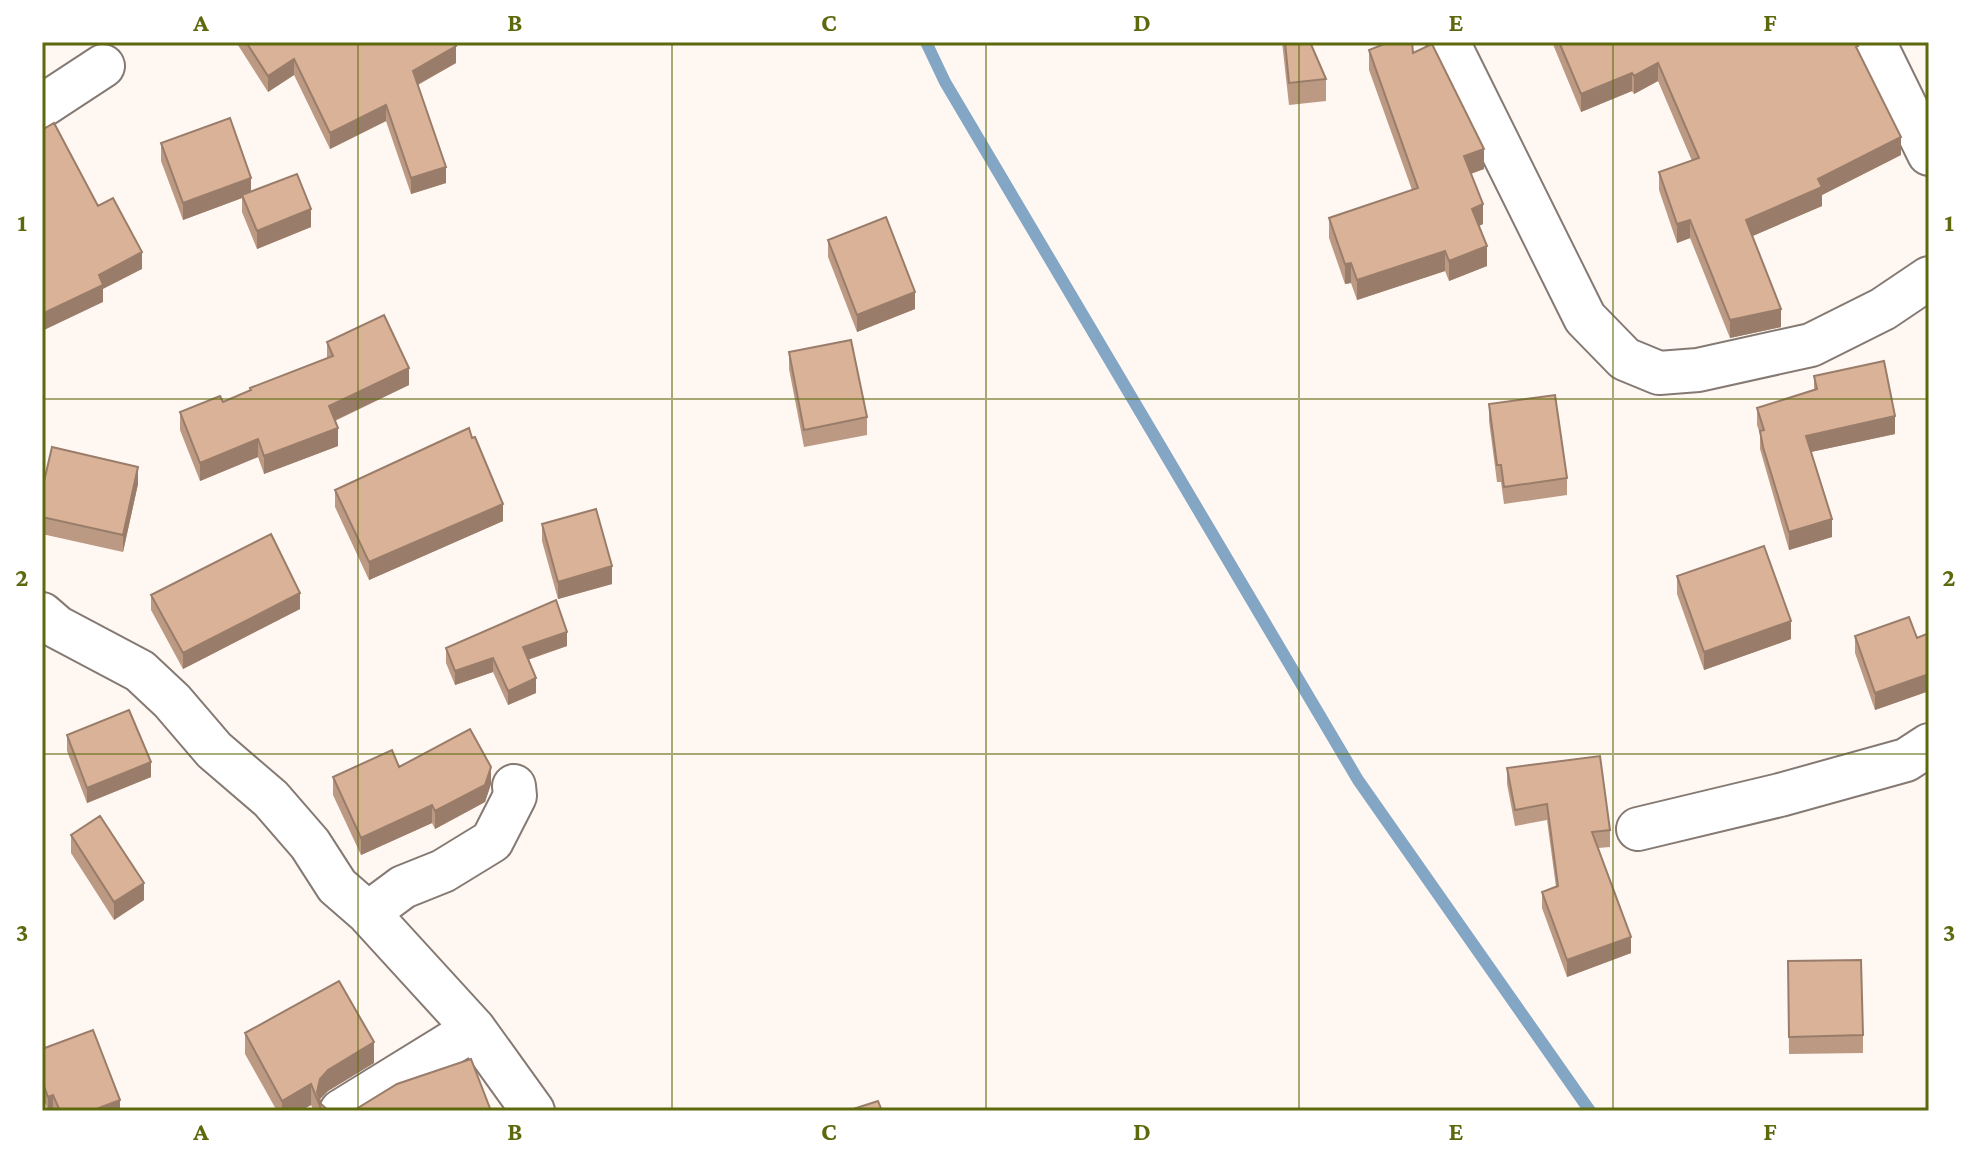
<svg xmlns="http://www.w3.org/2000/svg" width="1971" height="1153" font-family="'Crimson Pro',serif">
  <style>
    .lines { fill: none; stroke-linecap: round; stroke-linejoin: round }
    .stream { stroke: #84a6c5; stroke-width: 12 }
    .street-casing { stroke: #857a73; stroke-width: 46 }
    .street { stroke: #fff; stroke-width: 42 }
    .wall { fill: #bb9983 }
    .shaded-wall { fill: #997d6a }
    .building { fill: #dab298; stroke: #997d6a; stroke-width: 2 }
    .grid { fill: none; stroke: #5e690e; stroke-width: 2; stroke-opacity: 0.55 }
    .neatline { fill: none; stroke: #5e690e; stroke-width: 3 }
    .grid-label { font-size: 26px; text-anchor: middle; font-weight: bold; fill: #5e690e }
  </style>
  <rect width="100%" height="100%" fill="#fff7f2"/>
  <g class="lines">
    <!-- stream -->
    <path class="stream" d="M 926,42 L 945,82 L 1358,780 L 1590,1111"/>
    <defs>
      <path id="street" d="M 1448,42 L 1585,318 L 1625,359 L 1659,373 L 1698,370 L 1811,345 L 1883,309 L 1929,278
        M 1874,42 L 1929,154
        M 42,106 L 103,66
        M 42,614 L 57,627 L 140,671 L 172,701 L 214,750 L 271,799 L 310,844 L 337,886 L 368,913 L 474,1029 L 533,1111
        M 1638,829 L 1780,795 L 1906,760 L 1929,745
        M 368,913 L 403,887 L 443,871 L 492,841 L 515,796 L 514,786
        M 341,1111 L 474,1029"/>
    </defs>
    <!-- street casing -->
    <use href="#street" class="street-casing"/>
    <!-- street -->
    <use href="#street" class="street"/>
  </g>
  <!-- wall -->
  <path class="wall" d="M 236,42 L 453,42 L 456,63 L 418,85 L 446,183 L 411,194 L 386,121 L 330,149 L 294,75 L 268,92 Z
    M 1282,42 L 1310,42 L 1326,79 L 1326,101 L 1289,105 Z
    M 1552,42 L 1856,42 L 1858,51 L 1901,155 L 1822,195 L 1822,206 L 1752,236 L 1781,327 L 1730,338 L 1690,238 L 1677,243 L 1659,190 L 1659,172 L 1692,161 L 1658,81 L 1634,94 L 1632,91 L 1581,112 Z
    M 1369,50 L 1413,53 L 1484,169 L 1471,174 L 1483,224 L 1479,226 L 1487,266 L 1449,281 L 1445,271 L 1357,300 L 1351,283 L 1345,284 L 1329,238 L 1329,218 L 1412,190 L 1369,70 Z
    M 161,143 L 251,191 L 311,227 L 257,249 L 242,212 L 242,198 L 183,220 L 161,161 Z
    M 828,240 L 915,309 L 857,332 L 828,257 Z
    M 327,342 L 409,385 L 335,421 L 338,446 L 264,474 L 258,457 L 200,481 L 180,430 L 180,412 L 223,402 L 250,390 L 250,388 L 327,359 Z
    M 789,352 L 867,417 L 867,435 L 804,447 L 789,369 Z
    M 1814,376 L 1895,434 L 1811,452 L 1832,537 L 1789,550 L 1760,449 L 1760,434 L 1757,425 L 1757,408 L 1814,390 Z
    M 1489,404 L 1567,478 L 1567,495 L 1504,504 L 1501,482 L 1497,482 L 1489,421 Z
    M 138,484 L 123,552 L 42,534 L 42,490 Z
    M 335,490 L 503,521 L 369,580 L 335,507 Z
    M 542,524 L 612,584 L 558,599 L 542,541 Z
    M 1677,576 L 1791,639 L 1704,670 L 1677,594 Z
    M 151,595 L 300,609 L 183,669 L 151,610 Z
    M 1929,633 L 1929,691 L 1875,710 L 1855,653 L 1855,636 L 1917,638 Z
    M 567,646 L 528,660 L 536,693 L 508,705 L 493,672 L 455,685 L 446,663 L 446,648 Z
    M 67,735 L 151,777 L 87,803 L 67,751 Z
    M 399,767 L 491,784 L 485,802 L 435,829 L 432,823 L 361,855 L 333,795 L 333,777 Z
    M 1507,768 L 1610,830 L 1610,847 L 1598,848 L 1631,953 L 1567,977 L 1542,908 L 1542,892 L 1556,887 L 1547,820 L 1515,826 L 1507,784 Z
    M 71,835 L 144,900 L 114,920 L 71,853 Z
    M 1788,961 L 1863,1035 L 1863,1053 L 1789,1054 Z
    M 245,1033 L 374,1063 L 328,1091 L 320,1099 L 321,1104 L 329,1111 L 314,1111 L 311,1105 L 300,1111 L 277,1111 L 245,1054 Z
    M 42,1049 L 120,1111 L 54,1111 L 53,1109 L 48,1111 L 42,1095 Z"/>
  <!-- shaded-wall -->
  <path class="shaded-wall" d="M 456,46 L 456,63 L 413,87 L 413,71 Z
    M 294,59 L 294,75 L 268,92 L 268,76 Z
    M 1658,63 L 1658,81 L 1634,94 L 1634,76 Z
    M 1632,73 L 1632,91 L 1581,112 L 1581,94 Z
    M 386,105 L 386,121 L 330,149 L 330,133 Z
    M 1901,137 L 1901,155 L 1822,195 L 1822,206 L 1746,239 L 1746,220 L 1818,179 Z
    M 1484,149 L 1484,169 L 1464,176 L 1464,156 Z
    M 446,167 L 446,183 L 411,194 L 411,178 Z
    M 251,178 L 251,195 L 242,195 L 242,198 L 183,220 L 183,203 Z
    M 1483,204 L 1483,224 L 1472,229 L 1472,209 Z
    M 311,209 L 311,227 L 257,249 L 257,231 Z
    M 1690,220 L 1690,238 L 1677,243 L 1677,224 Z
    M 1487,246 L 1487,266 L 1449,281 L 1449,261 Z
    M 1445,251 L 1445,271 L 1357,300 L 1357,280 Z
    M 142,252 L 142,269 L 103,289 L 103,302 L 42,331 L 42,314 L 99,275 Z
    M 1351,263 L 1351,283 L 1345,284 L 1345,264 Z
    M 915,292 L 915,309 L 857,332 L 857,315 Z
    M 1781,309 L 1781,327 L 1730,338 L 1730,320 Z
    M 409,368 L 409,385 L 329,423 L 329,406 Z
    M 1895,416 L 1895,434 L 1806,453 L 1806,436 Z
    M 338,428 L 338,446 L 264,474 L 264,456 Z
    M 258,439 L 258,457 L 200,481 L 200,463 Z
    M 138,467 L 138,484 L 123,552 L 123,535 Z
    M 503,504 L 503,521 L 369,580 L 369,562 Z
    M 1832,519 L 1832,537 L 1789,550 L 1789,532 Z
    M 612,566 L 612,584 L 558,599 L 558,582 Z
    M 300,593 L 300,609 L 183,669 L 183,653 Z
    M 1791,621 L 1791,639 L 1704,670 L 1704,652 Z
    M 567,632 L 567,646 L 523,661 L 523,647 Z
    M 493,658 L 493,672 L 455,685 L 455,671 Z
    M 1929,674 L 1929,691 L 1875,710 L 1875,693 Z
    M 536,678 L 536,693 L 508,705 L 508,691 Z
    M 151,762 L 151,777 L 87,803 L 87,788 Z
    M 491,767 L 491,784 L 485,802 L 435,829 L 435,811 Z
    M 432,805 L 432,823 L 361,855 L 361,838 Z
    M 144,883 L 144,900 L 114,920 L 114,902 Z
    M 1631,937 L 1631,953 L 1567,977 L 1567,960 Z
    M 374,1042 L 374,1063 L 328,1091 L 320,1099 L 319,1104 L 317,1092 L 320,1079 L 328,1070 Z
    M 311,1084 L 311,1105 L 300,1111 L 282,1111 L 282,1101 Z
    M 53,1095 L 53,1109 L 48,1111 L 48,1097 Z
    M 120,1100 L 120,1111 L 91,1111 Z"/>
  <!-- building -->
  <path class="building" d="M 246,42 L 453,42 L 456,46 L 413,71 L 446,167 L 411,178 L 386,105 L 330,133 L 294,59 L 268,76 Z
    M 1285,42 L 1310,42 L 1326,79 L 1289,83 Z
    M 1389,42 L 1412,42 L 1413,53 L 1432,44 L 1484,149 L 1464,156 L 1483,204 L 1472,209 L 1487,246 L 1449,261 L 1445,251 L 1357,280 L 1351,263 L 1345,264 L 1329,218 L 1418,188 L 1369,50 Z
    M 1559,42 L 1856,42 L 1858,46 L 1856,47 L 1901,137 L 1818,179 L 1822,187 L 1746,220 L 1781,309 L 1730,320 L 1690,220 L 1677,224 L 1659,172 L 1699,158 L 1658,63 L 1634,76 L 1632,73 L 1581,94 Z
    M 230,118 L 251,178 L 183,203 L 161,143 Z
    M 54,123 L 98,206 L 113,198 L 142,252 L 99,275 L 103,285 L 42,314 L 42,130 Z
    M 297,174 L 311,209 L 257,231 L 242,195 Z
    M 886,217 L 915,292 L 857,315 L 828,240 Z
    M 384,315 L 409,368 L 329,406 L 338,428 L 264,456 L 258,439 L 200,463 L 180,412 L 220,396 L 223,402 L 251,390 L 250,388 L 333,356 L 327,342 Z
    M 851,340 L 867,417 L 804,430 L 789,352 Z
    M 1884,361 L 1895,416 L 1806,436 L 1832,519 L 1789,532 L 1763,447 L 1760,431 L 1764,430 L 1757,408 L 1817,389 L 1814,376 Z
    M 1555,395 L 1567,478 L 1504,487 L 1501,465 L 1497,465 L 1489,404 Z
    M 469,428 L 472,438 L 475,437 L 503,504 L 369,562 L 335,490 Z
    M 52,447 L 138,467 L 123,535 L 42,517 L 42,490 Z
    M 596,509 L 612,566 L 558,582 L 542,524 Z
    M 271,534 L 300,593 L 183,653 L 151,595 Z
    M 1764,546 L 1791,621 L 1704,652 L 1677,576 Z
    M 556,600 L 567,632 L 523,647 L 536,678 L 508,691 L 493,658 L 455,671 L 446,648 Z
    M 1909,617 L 1917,638 L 1929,633 L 1929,674 L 1875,693 L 1855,636 Z
    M 129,710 L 151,762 L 87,788 L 67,735 Z
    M 470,729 L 491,767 L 485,785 L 435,811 L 432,805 L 361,838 L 333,777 L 392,750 L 399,767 Z
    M 1600,756 L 1610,830 L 1592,832 L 1631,937 L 1567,960 L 1542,892 L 1558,886 L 1547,804 L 1515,810 L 1507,768 Z
    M 100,816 L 144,883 L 114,902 L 71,835 Z
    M 1861,960 L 1863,1035 L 1789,1037 L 1788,961 Z
    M 339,981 L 374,1042 L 328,1070 L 320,1079 L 317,1092 L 321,1104 L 329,1111 L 322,1111 L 311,1084 L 282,1101 L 245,1033 Z
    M 93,1030 L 120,1100 L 91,1111 L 60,1111 L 53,1095 L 48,1097 L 42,1081 L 42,1049 Z
    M 471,1059 L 491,1111 L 353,1111 L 397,1084 Z
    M 878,1101 L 882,1111 L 847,1111 Z"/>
  <!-- grid -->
  <path class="grid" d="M 358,42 L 358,1111M 672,42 L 672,1111M 986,42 L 986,1111M 1299,42 L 1299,1111M 1613,42 L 1613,1111M 42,399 L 1929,399M 42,754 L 1929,754"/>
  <!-- border -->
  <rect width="1971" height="1153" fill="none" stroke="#ffffff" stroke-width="88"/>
  <rect x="44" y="44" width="1883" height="1065" class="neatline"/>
  <g class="grid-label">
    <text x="201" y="31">A</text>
    <text x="515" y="31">B</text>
    <text x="829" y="31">C</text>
    <text x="1142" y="31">D</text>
    <text x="1456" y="31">E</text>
    <text x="1770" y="31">F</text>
    <text x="22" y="231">1</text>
    <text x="1949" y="231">1</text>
    <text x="22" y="586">2</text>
    <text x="1949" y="586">2</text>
    <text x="22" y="941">3</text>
    <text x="1949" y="941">3</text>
    <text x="201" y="1140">A</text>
    <text x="515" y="1140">B</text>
    <text x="829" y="1140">C</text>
    <text x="1142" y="1140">D</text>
    <text x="1456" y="1140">E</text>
    <text x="1770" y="1140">F</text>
  </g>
</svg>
